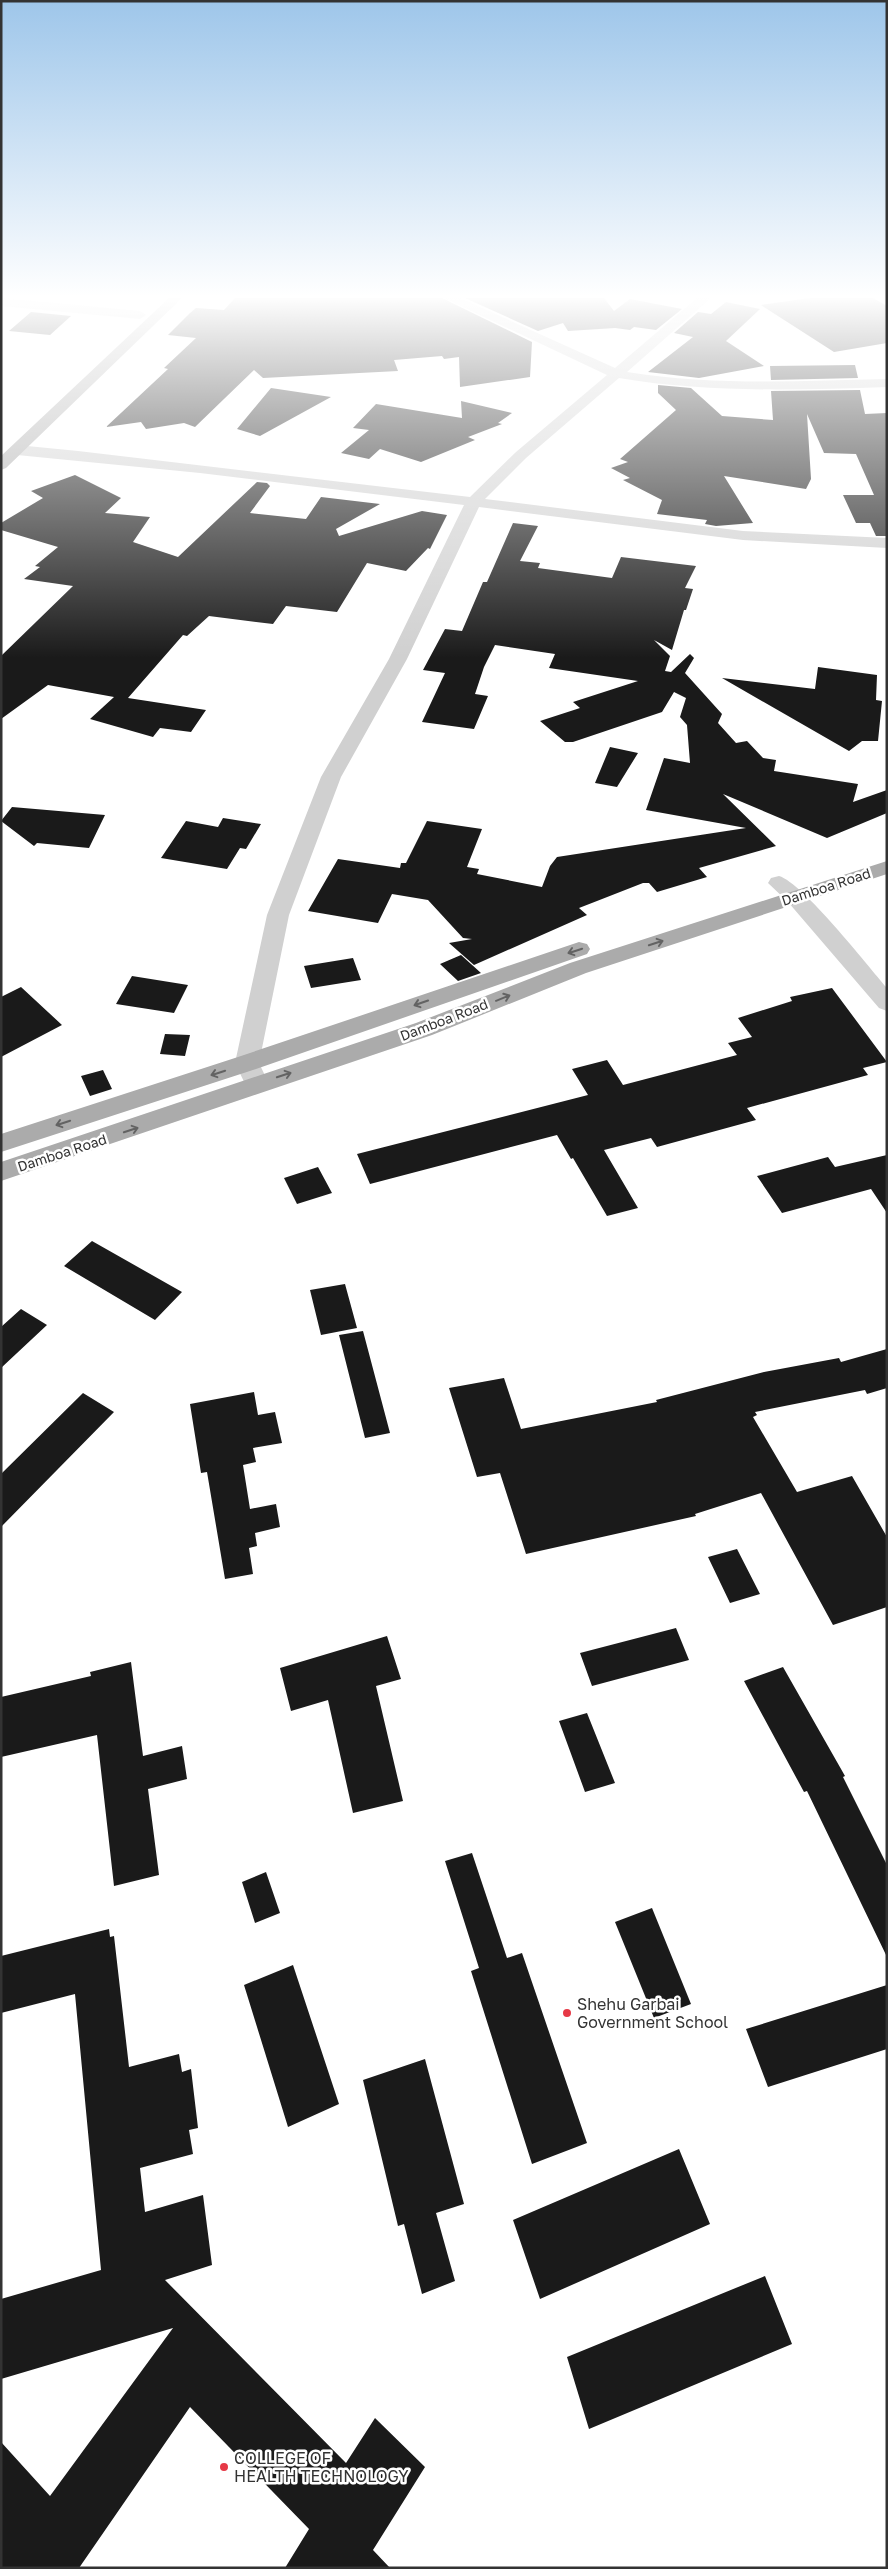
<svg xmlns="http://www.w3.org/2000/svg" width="888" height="2569" font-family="'Golos Text',sans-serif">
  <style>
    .building { fill: #1a1a1a }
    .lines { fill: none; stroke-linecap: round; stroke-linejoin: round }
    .minor { fill: #d0d0d0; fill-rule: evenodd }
    .major { fill: #ababab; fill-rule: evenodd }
    .oneway { stroke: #636363 }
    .poi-dot { fill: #e63946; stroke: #fff; stroke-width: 2 }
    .labels { text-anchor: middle; stroke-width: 5; stroke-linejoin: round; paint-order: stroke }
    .street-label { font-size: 14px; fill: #333; stroke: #fff }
    .near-poi-label { font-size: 16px; fill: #333; stroke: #fff; text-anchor: start }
  </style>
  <rect width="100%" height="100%" fill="#fff"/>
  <!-- building -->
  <path class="building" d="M 235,298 L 442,298 L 532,342 L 530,377 L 460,387 L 459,357 L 444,359 L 442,356 L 394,360 L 398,371 L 263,378 L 254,370 L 195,427 L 184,423 L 146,429 L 141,422 L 106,427 L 168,369 L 164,368 L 196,338 L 168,335 L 190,313 L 196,308 L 224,310 Z
    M 465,298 L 604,298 L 614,311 L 630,299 L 682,309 L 656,330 L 634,327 L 630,330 L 615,328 L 568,331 L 563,323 L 538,331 Z
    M 810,298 L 873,298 L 887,306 L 887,343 L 834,352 L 761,305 Z
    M 726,302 L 760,309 L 726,341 L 764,366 L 699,378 L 648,372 L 693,337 L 674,333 L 698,312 L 711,314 Z
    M 31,312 L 71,316 L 50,335 L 9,331 Z
    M 855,365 L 858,378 L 771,380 L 770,366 Z
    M 658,385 L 691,388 L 722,416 L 773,420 L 771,391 L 860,390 L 865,414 L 887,413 L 887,536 L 876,536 L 870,523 L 856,523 L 843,495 L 874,495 L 856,454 L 824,453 L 807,414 L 811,479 L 806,489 L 724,476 L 753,523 L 716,526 L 705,524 L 707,520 L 657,514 L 662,500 L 623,480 L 630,478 L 611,468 L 628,462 L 620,459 L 676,410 L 658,393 Z
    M 271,388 L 331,397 L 260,436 L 237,429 Z
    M 461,401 L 512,413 L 498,423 L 502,424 L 468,437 L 475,440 L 421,462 L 380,449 L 369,459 L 341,453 L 369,430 L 353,428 L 376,404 L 462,418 Z
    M 75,475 L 121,498 L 105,513 L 150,517 L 133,542 L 178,557 L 257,482 L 267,483 L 270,486 L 250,513 L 306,519 L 321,497 L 380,504 L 336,529 L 339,536 L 422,511 L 447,515 L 430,549 L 428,548 L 406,571 L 367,563 L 337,612 L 286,606 L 273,624 L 209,616 L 187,636 L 183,635 L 128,698 L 206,710 L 191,732 L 160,728 L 153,737 L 90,719 L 114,697 L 48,685 L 1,719 L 1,656 L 73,586 L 24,579 L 40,567 L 35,566 L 58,547 L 1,530 L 1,523 L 43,498 L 31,491 Z
    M 513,523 L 538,526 L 520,561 L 540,563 L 538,568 L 612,578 L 621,557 L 696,566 L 685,588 L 693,589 L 686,610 L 684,610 L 672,650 L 654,640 L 670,656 L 665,671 L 671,672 L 690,654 L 694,658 L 685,673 L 722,714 L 718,723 L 736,743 L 747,741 L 763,758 L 776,760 L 774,771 L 858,784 L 853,802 L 887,790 L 887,813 L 827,838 L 723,794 L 776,846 L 699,868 L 707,877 L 657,892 L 649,883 L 643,883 L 597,901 L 579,908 L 587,915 L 474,965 L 449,943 L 472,939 L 463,938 L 428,900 L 392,894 L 378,923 L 308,911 L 338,859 L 400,868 L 401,863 L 406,863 L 427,821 L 482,829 L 467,867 L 479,869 L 477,874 L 542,887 L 550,866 L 557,857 L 746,828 L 646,810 L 664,758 L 690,763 L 687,725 L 680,717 L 686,698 L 674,692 L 662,712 L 573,742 L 565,742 L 540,721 L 580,708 L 573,702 L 638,681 L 549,668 L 555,654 L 495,645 L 484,667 L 475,694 L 488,696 L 474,729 L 422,722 L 445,673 L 423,670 L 445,629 L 462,631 L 483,582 L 487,582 Z
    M 818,667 L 877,675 L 876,700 L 882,701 L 878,741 L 862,741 L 849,751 L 722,678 L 815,689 Z
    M 610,747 L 638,753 L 617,787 L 595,783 Z
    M 12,807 L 105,815 L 89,848 L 37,843 L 34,846 L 1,821 Z
    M 223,818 L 261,824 L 246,849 L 240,848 L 227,869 L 161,858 L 186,821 L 218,827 Z
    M 461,955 L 481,973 L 458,981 L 440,964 Z
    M 353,958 L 361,980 L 311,988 L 304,966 Z
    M 132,976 L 188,985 L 174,1013 L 116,1004 Z
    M 21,987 L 62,1025 L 1,1057 L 1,997 Z
    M 832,988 L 887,1062 L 863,1068 L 868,1075 L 747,1108 L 756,1120 L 657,1147 L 651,1138 L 604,1150 L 638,1208 L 607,1216 L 573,1158 L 571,1159 L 557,1135 L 370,1184 L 357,1154 L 588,1095 L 572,1069 L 607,1060 L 623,1085 L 737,1055 L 728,1043 L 752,1037 L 738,1018 L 792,1001 L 790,997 Z
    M 165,1034 L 190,1035 L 185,1056 L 160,1054 Z
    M 103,1070 L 112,1089 L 90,1096 L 81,1076 Z
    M 887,1155 L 887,1213 L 871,1189 L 782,1213 L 757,1176 L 828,1157 L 835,1167 Z
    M 318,1167 L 332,1193 L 297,1204 L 284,1178 Z
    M 92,1241 L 182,1292 L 155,1320 L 64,1266 Z
    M 345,1284 L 357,1328 L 321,1335 L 310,1290 Z
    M 21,1309 L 47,1325 L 1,1368 L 1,1327 Z
    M 363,1331 L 390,1433 L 365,1438 L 339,1335 Z
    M 887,1349 L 887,1388 L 867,1394 L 865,1390 L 755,1412 L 757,1415 L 753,1417 L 797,1492 L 852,1476 L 887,1537 L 887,1607 L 833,1625 L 761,1493 L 695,1514 L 696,1516 L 526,1554 L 500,1473 L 477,1477 L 449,1388 L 504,1378 L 521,1429 L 657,1402 L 656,1400 L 764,1372 L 839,1358 L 841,1362 Z
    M 254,1392 L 258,1415 L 275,1412 L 282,1443 L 253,1448 L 256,1462 L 243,1465 L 250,1509 L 276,1504 L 280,1527 L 255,1533 L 257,1546 L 249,1548 L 253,1574 L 225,1579 L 207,1472 L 201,1473 L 190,1404 Z
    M 83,1393 L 114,1412 L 1,1527 L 1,1474 Z
    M 737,1549 L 760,1594 L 730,1603 L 708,1557 Z
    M 676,1628 L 689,1660 L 592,1686 L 580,1653 Z
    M 387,1636 L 401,1679 L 376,1686 L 403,1801 L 353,1813 L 328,1700 L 291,1711 L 280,1668 Z
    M 131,1662 L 143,1756 L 182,1746 L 187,1779 L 148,1789 L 159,1875 L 114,1886 L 97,1735 L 1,1757 L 1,1697 L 91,1676 L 90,1672 Z
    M 783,1667 L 845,1776 L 843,1777 L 887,1865 L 887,1957 L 807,1791 L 804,1792 L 744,1681 Z
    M 587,1713 L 615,1783 L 585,1792 L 559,1721 Z
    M 472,1853 L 507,1958 L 522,1953 L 587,2143 L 532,2164 L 471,1971 L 479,1968 L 445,1861 Z
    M 266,1872 L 280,1913 L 255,1923 L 242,1882 Z
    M 652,1908 L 691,2004 L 654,2018 L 615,1922 Z
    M 109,1929 L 110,1937 L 114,1936 L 129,2067 L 179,2054 L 182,2072 L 191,2069 L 198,2128 L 189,2130 L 193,2154 L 140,2168 L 145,2212 L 203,2195 L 212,2265 L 165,2280 L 346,2463 L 375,2418 L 425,2467 L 373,2550 L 390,2568 L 285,2568 L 309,2529 L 190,2407 L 79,2568 L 1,2568 L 1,2442 L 50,2496 L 173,2328 L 1,2379 L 1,2299 L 101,2270 L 75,1994 L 1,2013 L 1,1956 Z
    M 293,1965 L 339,2104 L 288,2127 L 244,1985 Z
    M 887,1985 L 887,2049 L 768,2087 L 746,2029 Z
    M 425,2059 L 464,2204 L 436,2213 L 455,2281 L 422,2294 L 404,2224 L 398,2226 L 363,2080 Z
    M 679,2149 L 710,2224 L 540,2299 L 513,2220 Z
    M 765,2276 L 792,2344 L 589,2429 L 567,2357 Z"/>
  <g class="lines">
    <!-- minor -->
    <path class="minor" d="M 1,298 L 140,311 L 146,315 L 140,319 L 1,306 Z
      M 444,298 L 460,298 L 615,368 L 697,298 L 711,298 L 627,372 C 712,386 801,381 887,379 L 887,387 C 798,390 707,393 619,378 L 526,458 L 485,499 L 743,531 L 887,538 L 887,548 L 743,540 L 479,507 L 407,659 L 341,777 L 289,915 L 259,1063 L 269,1084 L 266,1090 L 257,1092 L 248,1090 L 235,1063 L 267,915 L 321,777 L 389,659 L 464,505 L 200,473 L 17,455 L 9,450 L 17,445 L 78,451 L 470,497 L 516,452 L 607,375 Z
      M 779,876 C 803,883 867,965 887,988 L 887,1011 L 879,1008 L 788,902 L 768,883 L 771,878 Z"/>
    <!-- major -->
    <path class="major" d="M 169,298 L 182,298 L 6,468 L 1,470 L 1,456 Z
      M 887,861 L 887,874 L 586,973 L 432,1035 L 1,1181 L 1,1162 L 416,1023 L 570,963 Z
      M 579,942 L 587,944 L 590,949 L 587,954 L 256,1069 L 1,1152 L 1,1134 L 238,1057 Z"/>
  </g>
  <!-- one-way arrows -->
  <defs><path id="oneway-shaft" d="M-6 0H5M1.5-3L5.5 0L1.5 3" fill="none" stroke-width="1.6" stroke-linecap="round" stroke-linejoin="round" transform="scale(1.25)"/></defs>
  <g class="oneway">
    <use href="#oneway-shaft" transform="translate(656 943) rotate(-18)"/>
    <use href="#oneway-shaft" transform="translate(575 951) rotate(162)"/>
    <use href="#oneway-shaft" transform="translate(503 998) rotate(-22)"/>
    <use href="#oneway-shaft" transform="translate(421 1003) rotate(161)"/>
    <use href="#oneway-shaft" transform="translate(218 1073) rotate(162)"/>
    <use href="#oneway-shaft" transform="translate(284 1075) rotate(-18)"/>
    <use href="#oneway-shaft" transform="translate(63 1123) rotate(162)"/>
    <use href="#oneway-shaft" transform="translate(131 1130) rotate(-18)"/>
  </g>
  <!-- sky -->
  <linearGradient id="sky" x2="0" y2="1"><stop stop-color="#9ec6ea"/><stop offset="0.45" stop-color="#fff"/><stop offset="1" stop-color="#fff" stop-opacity="0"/></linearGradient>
  <rect width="888" height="658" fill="url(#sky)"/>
  <!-- markers -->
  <g class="poi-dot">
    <circle cx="567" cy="2013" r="5"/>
    <circle cx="224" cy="2467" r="5"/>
  </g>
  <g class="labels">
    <!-- street labels -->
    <g class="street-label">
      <text transform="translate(826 887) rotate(-18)" y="5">Damboa Road</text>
      <text transform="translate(444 1020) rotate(-21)" y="5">Damboa Road</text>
      <text transform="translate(62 1153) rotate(-18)" y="5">Damboa Road</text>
    </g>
    <!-- near-poi labels -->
    <g class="near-poi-label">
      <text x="577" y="2010">Shehu Garbai<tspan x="577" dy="18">Government School</tspan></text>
      <text x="234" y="2464">COLLEGE OF<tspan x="234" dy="18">HEALTH TECHNOLOGY</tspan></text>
    </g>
  </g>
  <!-- border -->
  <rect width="888" height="2569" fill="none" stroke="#333333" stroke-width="5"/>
</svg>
